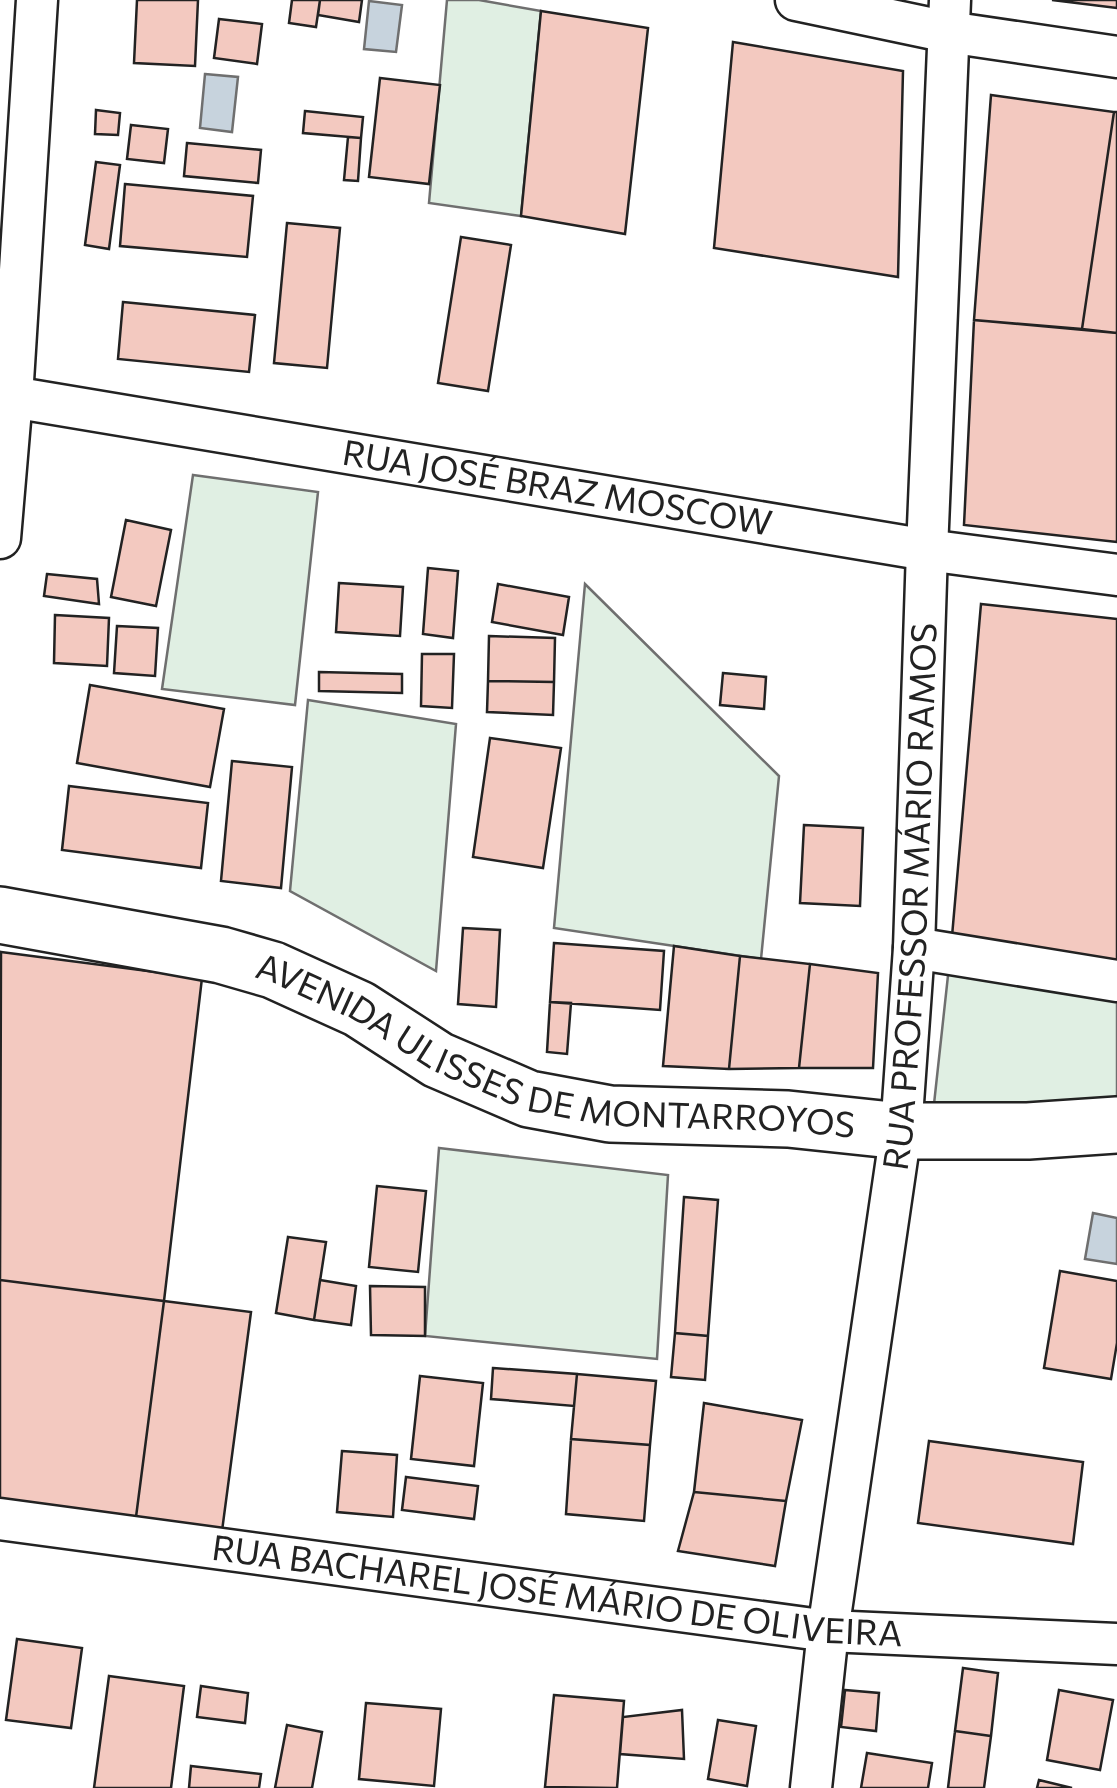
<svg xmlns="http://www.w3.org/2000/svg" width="1117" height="1788" font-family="Commissioner,sans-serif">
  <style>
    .green { fill: #e0efe3; stroke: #6f6f6f; stroke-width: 2.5 }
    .water { fill: #c7d3dd; stroke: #6f6f6f; stroke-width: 2.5 }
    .building { fill: #f3c9c0; stroke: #222; stroke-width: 2.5 }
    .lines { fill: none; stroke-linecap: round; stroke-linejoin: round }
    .street-casing { stroke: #222; stroke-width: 45 }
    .secondary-casing { stroke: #222; stroke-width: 60 }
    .street { stroke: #fff; stroke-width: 40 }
    .secondary { stroke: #fff; stroke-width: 55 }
    .labels { text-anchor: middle; stroke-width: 8; stroke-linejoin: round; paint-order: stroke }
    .street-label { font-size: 35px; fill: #222; stroke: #fff }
  </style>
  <rect width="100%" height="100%" fill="#fff"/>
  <!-- green -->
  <path class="green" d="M 447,0 L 479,0 L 541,11 L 521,216 L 429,203 Z
    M 193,475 L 318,492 L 295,705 L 162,689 Z
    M 585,584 L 779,776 L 761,959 L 554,928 Z
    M 308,700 L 456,724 L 436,971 L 290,891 Z
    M 951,948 L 1117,968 L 1117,1105 L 934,1104 Z
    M 439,1148 L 668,1175 L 657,1359 L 425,1336 Z"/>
  <!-- water -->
  <path class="water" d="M 369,1 L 402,5 L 396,52 L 364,49 Z
    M 205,74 L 238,77 L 232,132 L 200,128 Z
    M 1093,1213 L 1117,1218 L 1117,1264 L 1085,1259 Z"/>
  <!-- building -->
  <path class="building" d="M 137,0 L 198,0 L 195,66 L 134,63 Z
    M 292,0 L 320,0 L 316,27 L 289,23 Z
    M 320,0 L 362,0 L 359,22 L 318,15 Z
    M 1052,0 L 1117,0 L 1117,8 Z
    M 541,11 L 648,28 L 625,234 L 521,216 Z
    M 219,19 L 262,24 L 257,64 L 214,58 Z
    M 733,42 L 903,71 L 898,277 L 714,248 Z
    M 380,78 L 440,85 L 429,184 L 369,177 Z
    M 991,95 L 1114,112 L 1082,329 L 974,320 Z
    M 96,110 L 120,113 L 118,135 L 95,134 Z
    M 305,111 L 363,117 L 361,138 L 303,133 Z
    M 1114,112 L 1117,112 L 1117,333 L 1082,329 Z
    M 131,125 L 168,129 L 164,163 L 127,159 Z
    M 348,137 L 361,138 L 358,181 L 344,180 Z
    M 187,143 L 261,150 L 258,183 L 184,176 Z
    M 96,162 L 120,165 L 109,249 L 85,245 Z
    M 125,184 L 253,196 L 247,257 L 120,246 Z
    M 287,223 L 340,228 L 327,368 L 274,363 Z
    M 461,237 L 511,245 L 488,391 L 438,383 Z
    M 123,302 L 255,315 L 249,372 L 118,359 Z
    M 974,320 L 1117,333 L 1117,542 L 964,525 Z
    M 126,520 L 171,530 L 156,606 L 111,597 Z
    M 428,568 L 458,571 L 453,638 L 423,634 Z
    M 47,574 L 97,579 L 99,604 L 44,596 Z
    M 339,583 L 403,587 L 400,636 L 336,632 Z
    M 498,584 L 569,597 L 563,635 L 492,622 Z
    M 981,604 L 1117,619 L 1117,968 L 951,948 Z
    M 55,615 L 109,618 L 107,666 L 54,663 Z
    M 117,626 L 158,628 L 155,676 L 114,673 Z
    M 489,636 L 555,638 L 554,682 L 488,681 Z
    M 422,654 L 454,654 L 452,708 L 421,706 Z
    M 319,672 L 402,674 L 402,693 L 319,691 Z
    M 723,673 L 766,677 L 764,709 L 720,705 Z
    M 488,681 L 554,682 L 553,715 L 487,712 Z
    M 90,685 L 224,709 L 210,787 L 77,763 Z
    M 490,738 L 561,748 L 543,868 L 473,857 Z
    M 232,761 L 292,767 L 281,888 L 221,881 Z
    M 69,786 L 208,803 L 201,868 L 62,850 Z
    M 804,825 L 863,828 L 860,906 L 800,903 Z
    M 463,928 L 500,930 L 496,1007 L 458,1004 Z
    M 554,943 L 664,951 L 660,1010 L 550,1002 Z
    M 674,946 L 740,956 L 729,1069 L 663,1066 Z
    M 1,952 L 202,978 L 164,1301 L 0,1280 Z
    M 740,956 L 810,964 L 799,1068 L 729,1069 Z
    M 810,964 L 878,973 L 873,1068 L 799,1068 Z
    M 550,1002 L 571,1003 L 567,1054 L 547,1052 Z
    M 377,1186 L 426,1191 L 418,1272 L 369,1267 Z
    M 684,1197 L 718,1200 L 708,1336 L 675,1333 Z
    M 288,1237 L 326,1242 L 314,1320 L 276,1313 Z
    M 1060,1271 L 1117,1281 L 1117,1343 L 1111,1379 L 1044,1368 Z
    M 0,1280 L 164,1301 L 136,1517 L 0,1499 Z
    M 320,1280 L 356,1286 L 351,1325 L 314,1320 Z
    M 370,1286 L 425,1287 L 425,1336 L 371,1335 Z
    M 164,1301 L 251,1312 L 222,1531 L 136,1517 Z
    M 675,1333 L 708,1336 L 705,1380 L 671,1377 Z
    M 493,1368 L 577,1374 L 574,1406 L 491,1399 Z
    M 577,1374 L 656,1381 L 650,1445 L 571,1439 Z
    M 420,1376 L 483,1383 L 474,1466 L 411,1459 Z
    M 704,1403 L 802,1420 L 786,1501 L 694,1492 Z
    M 571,1439 L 650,1445 L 644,1521 L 566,1514 Z
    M 929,1441 L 1083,1462 L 1073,1544 L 918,1523 Z
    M 342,1451 L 397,1455 L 393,1517 L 337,1512 Z
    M 406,1477 L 478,1486 L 474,1519 L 402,1510 Z
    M 694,1492 L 786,1501 L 775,1566 L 678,1551 Z
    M 17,1639 L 82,1648 L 71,1728 L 6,1720 Z
    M 963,1668 L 998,1673 L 991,1736 L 955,1731 Z
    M 109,1676 L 184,1686 L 171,1788 L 94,1788 Z
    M 201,1686 L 248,1693 L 245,1723 L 197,1717 Z
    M 845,1690 L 879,1693 L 876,1731 L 841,1727 Z
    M 1059,1690 L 1113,1700 L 1100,1770 L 1047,1760 Z
    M 554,1695 L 624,1701 L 617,1788 L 545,1787 Z
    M 366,1703 L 441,1709 L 434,1786 L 359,1779 Z
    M 682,1710 L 684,1759 L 620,1754 L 623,1717 Z
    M 718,1720 L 756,1726 L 747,1786 L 708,1779 Z
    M 287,1725 L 322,1732 L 312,1788 L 275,1788 Z
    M 955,1731 L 991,1736 L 984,1788 L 948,1788 Z
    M 867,1753 L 932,1763 L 928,1788 L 861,1788 Z
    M 191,1766 L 261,1774 L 259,1788 L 189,1788 Z
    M 1039,1780 L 1072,1788 L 1037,1788 Z"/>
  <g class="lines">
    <defs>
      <g id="street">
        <path d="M 796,0 L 948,32 L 1117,57"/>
        <path id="s1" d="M 0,395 L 927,550 L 1117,575"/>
        <path d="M 0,538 L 12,397 L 37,0"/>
        <path d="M 914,948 L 1117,981"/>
        <path id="s2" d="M 0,1519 L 828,1631 L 1117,1644"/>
        <path id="s3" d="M 811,1788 L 828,1631 L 901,1131 L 914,948 L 927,550 L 950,0"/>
      </g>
      <g id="secondary">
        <path id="s4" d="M 0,915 L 221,955 L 273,970 L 359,1009 L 438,1060 L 529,1099 L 610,1114 L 788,1119 L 901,1131 L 1028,1131 L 1117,1125"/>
      </g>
    </defs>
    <!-- street casing -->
    <use href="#street" class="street-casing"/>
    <!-- secondary casing -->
    <use href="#secondary" class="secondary-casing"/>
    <!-- street -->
    <use href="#street" class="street"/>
    <!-- secondary -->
    <use href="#secondary" class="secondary"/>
  </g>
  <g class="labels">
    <!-- street labels -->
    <g class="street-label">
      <text dy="12" stroke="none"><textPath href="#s1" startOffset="565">RUA JOSÉ BRAZ MOSCOW</textPath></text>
      <text dy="12" stroke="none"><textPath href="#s3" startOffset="898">RUA PROFESSOR MÁRIO RAMOS</textPath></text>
      <text dy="12" stroke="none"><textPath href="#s4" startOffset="578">AVENIDA ULISSES DE MONTARROYOS</textPath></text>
      <text dy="12" stroke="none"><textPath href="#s2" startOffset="562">RUA BACHAREL JOSÉ MÁRIO DE OLIVEIRA</textPath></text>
    </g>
  </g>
</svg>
